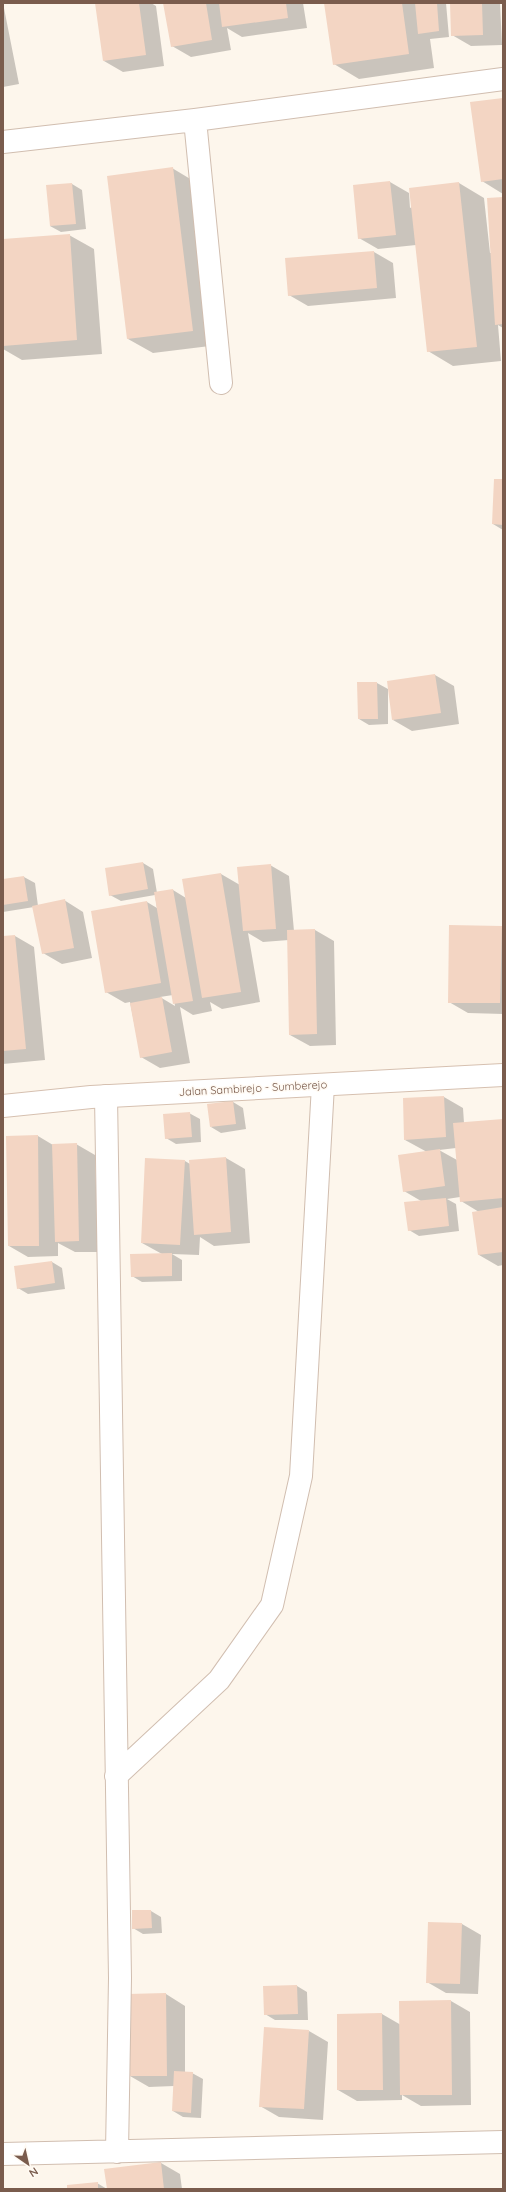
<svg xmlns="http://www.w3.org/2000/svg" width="506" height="2192" font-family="Quicksand,sans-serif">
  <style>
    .shadow { fill: #0003; fill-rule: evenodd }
    .building { fill: #f3d5c3 }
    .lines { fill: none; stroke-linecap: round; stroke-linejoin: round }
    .street-casing { stroke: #d1beb0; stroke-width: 24 }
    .secondary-casing { stroke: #d6c0b0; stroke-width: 24 }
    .street { stroke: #fff; stroke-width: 22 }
    .secondary { stroke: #fff; stroke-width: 22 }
    .labels { text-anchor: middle; stroke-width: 3; stroke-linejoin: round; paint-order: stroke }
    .street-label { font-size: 11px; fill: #7a5c4d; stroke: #fffaf3 }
  </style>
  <rect width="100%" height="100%" fill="#fdf6ec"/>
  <!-- shadow -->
  <path class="shadow" d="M 3,3 L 19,84 L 3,87 Z
    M 96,3 L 151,3 L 156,6 L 164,66 L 123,72 L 104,61 Z
    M 164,3 L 303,3 L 307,28 L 242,37 L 227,28 L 231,50 L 191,57 L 172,46 Z
    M 325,3 L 446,3 L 449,37 L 430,39 L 434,68 L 359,79 L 334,64 Z
    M 451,3 L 500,3 L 502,45 L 471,46 L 452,35 Z
    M 503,99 L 503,194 L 482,181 Z
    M 172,168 L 197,183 L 218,345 L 153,353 L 128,339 Z
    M 390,182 L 409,193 L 410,208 L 459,183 L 484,198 L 490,253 L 492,253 L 503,198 L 503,328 L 498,325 L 501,361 L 453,366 L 428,351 L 416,245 L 378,249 L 359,238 Z
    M 72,184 L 82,190 L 86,229 L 61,232 L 50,226 Z
    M 69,235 L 94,249 L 102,354 L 22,360 L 3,349 L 3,240 Z
    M 374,252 L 393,263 L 396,298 L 308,306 L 289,295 Z
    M 503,480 L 503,530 L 493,524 Z
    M 435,675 L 454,686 L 459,724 L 412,731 L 393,720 Z
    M 358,683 L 377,683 L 388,689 L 388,724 L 369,725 L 359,719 Z
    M 143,863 L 153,869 L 157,893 L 173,890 L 186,898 L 221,874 L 240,885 L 270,865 L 289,876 L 294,931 L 315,930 L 334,941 L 336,1045 L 310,1046 L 290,1035 L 289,940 L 263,942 L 248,933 L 260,1002 L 222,1009 L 210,1002 L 212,1011 L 193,1015 L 180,1007 L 190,1063 L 160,1068 L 141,1057 L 130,1002 L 125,1003 L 106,992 L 147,902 L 157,908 L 155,895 L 121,901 L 110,895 L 106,869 ZM 173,995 L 175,1006 L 160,997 Z
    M 24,877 L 35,883 L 38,906 L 64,900 L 83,912 L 92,958 L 62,964 L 43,953 L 34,907 L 3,912 L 3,880 Z
    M 501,927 L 503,928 L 503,1014 L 468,1013 L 449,1002 Z
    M 15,936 L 34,947 L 45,1060 L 3,1064 L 3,937 Z
    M 444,1097 L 463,1108 L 464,1123 L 503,1120 L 503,1265 L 498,1266 L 479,1255 L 479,1212 L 461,1201 L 460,1197 L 447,1199 L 456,1204 L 459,1231 L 419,1236 L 409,1230 L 421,1201 L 404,1191 L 427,1152 L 405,1140 ZM 456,1148 L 457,1160 L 439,1150 Z
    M 233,1102 L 243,1108 L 246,1129 L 221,1133 L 211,1127 Z
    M 189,1113 L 200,1119 L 201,1142 L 176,1144 L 166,1138 Z
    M 38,1136 L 53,1145 L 76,1144 L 95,1155 L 98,1252 L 75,1252 L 58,1243 L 58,1256 L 28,1257 L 9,1246 Z
    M 226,1158 L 245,1169 L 250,1243 L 214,1246 L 200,1237 L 199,1255 L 172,1254 L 182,1260 L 182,1281 L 142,1282 L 132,1276 L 162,1254 L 142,1243 L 185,1161 L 190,1164 Z
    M 52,1262 L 62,1268 L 65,1289 L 28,1294 L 18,1288 Z
    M 151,1911 L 161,1917 L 162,1933 L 143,1934 L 133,1928 Z
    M 462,1924 L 481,1935 L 478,1994 L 446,1993 L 427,1982 Z
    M 297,1986 L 307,1992 L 308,2020 L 275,2020 L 265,2014 L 264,1987 Z
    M 166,1994 L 185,2006 L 185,2072 L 192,2073 L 203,2079 L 201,2118 L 183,2117 L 173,2111 L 174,2086 L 149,2087 L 130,2076 Z
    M 451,2001 L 470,2012 L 471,2105 L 421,2106 L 402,2095 L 402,2100 L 357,2101 L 338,2090 L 382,2014 L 401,2025 Z
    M 309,2031 L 328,2042 L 323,2120 L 279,2117 L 260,2106 Z
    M 161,2163 L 180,2174 L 182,2189 L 108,2189 Z
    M 97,2183 L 107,2189 L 68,2189 Z"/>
  <!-- building -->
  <path class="building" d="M 95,3 L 139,3 L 146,55 L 103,61 Z
    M 163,3 L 206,3 L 212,40 L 171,47 Z
    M 219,3 L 286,3 L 288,18 L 222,27 Z
    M 324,3 L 402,3 L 409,54 L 333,65 Z
    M 415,3 L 437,3 L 439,31 L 418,34 Z
    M 450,3 L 482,3 L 483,35 L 451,36 Z
    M 503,98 L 503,179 L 481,182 L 470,102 Z
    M 173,167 L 193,331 L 127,339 L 107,176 Z
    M 390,181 L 396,235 L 358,239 L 353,185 Z
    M 459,182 L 477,347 L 427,352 L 409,188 Z
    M 72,183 L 76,224 L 50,226 L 46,185 Z
    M 503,197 L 503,324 L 495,325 L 487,198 Z
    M 70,234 L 77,340 L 3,346 L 3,239 Z
    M 374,251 L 377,288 L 288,296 L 285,258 Z
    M 494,479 L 503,479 L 503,525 L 492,524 Z
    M 435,674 L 441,713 L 392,720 L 387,681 Z
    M 357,682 L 377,682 L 378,719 L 358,719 Z
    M 143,862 L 148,889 L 109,896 L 105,868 Z
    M 271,864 L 276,929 L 243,931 L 237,867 Z
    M 221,873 L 241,992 L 202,998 L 182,879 Z
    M 24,876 L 28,901 L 3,905 L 3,879 Z
    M 173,889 L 193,1001 L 173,1004 L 154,892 Z
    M 65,899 L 74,948 L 42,954 L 32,906 Z
    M 147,901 L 161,983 L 105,993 L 91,911 Z
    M 449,925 L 502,926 L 500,1003 L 448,1003 Z
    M 315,929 L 317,1034 L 289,1035 L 287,930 Z
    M 15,935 L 26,1049 L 3,1051 L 3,936 Z
    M 162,997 L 172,1052 L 140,1058 L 130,1003 Z
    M 444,1096 L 446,1137 L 404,1140 L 403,1098 Z
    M 233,1101 L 236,1124 L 210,1127 L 207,1104 Z
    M 190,1112 L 192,1137 L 165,1139 L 163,1114 Z
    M 503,1119 L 503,1198 L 460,1202 L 453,1123 Z
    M 38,1135 L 39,1246 L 8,1246 L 6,1136 Z
    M 77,1143 L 79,1241 L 55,1242 L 52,1144 Z
    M 440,1149 L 445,1186 L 403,1192 L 398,1155 Z
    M 226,1157 L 231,1232 L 194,1235 L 189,1160 Z
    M 145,1158 L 185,1160 L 180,1245 L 141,1243 Z
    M 446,1198 L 449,1226 L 408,1231 L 404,1202 Z
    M 503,1207 L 503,1252 L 478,1255 L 472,1212 Z
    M 172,1253 L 172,1276 L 131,1277 L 130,1254 Z
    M 52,1261 L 55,1283 L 17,1289 L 14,1266 Z
    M 132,1910 L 151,1910 L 152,1928 L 132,1929 Z
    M 428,1922 L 462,1923 L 460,1984 L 426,1983 Z
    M 297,1985 L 298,2014 L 264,2015 L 263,1986 Z
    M 166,1993 L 167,2076 L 129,2076 L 128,1994 Z
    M 451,2000 L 452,2095 L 400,2095 L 399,2001 Z
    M 382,2013 L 383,2090 L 337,2090 L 337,2014 Z
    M 264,2027 L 309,2030 L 304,2109 L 259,2107 Z
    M 174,2071 L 193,2072 L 191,2113 L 172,2111 Z
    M 161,2162 L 164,2189 L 107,2189 L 104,2169 Z
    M 98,2182 L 98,2189 L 67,2189 L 67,2185 Z"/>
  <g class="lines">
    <defs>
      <path id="street" d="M 195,120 L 221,383
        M 3,142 L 195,120 L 503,79
        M 106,1096 L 120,1978 L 117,2152
        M 116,1776 L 219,1680 L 272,1605 L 301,1476 L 323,1085
        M 3,2154 L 503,2142"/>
      <path id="secondary" d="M 3,1106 L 91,1097 L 503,1075"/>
    </defs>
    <!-- street casing -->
    <use href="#street" class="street-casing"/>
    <!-- secondary casing -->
    <use href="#secondary" class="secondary-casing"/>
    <!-- street -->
    <use href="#street" class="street"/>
    <!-- secondary -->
    <use href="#secondary" class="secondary"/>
  </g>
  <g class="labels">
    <!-- street labels -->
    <g class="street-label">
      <text transform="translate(253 1088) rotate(-3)" y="4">Jalan Sambirejo - Sumberejo</text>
    </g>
  </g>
  <!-- border -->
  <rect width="506" height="2192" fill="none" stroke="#7a5c4d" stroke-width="8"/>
  <!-- north arrow -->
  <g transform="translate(28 2164) rotate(146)" stroke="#fffaf3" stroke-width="3" paint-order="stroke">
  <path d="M0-3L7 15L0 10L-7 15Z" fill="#7a5c4d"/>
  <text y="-6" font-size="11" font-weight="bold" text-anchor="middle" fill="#7a5c4d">N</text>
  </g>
</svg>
